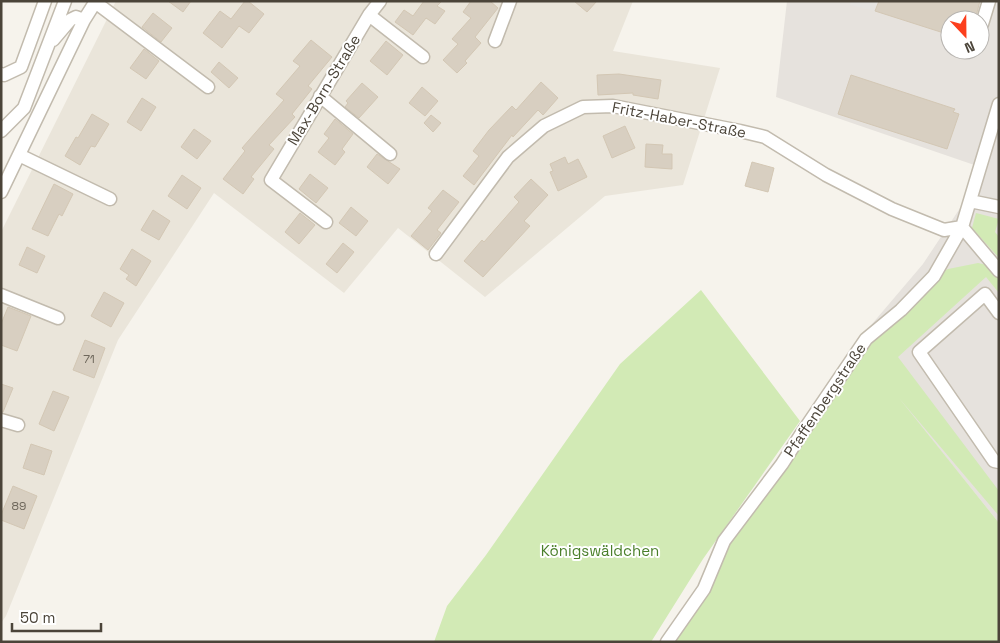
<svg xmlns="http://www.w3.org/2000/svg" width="1000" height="643" font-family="'Space Grotesk',sans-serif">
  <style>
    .residential { fill: #eae5da }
    .industrial { fill: #e6e2dd; fill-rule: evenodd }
    .green { fill: #d2eab5 }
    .parking { fill: #e5e3e0 }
    .building { fill: #d8cfc1; stroke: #d3c7b4 }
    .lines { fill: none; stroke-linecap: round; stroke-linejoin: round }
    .minor-casing { stroke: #c2bbae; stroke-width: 15 }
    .minor { stroke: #fff; stroke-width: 12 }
    .labels { text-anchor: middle; stroke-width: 4; stroke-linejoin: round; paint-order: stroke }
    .number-label { font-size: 12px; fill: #6e675b }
    .street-label { font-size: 15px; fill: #4b4439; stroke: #fff }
    .park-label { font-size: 15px; fill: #4a7f2a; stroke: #fff }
  </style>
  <rect width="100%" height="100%" fill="#f6f3ec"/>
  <!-- residential -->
  <path class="residential" d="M 116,1 L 633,1 L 613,51 L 720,68 L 683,185 L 605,196 L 485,297 L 398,228 L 344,293 L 214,193 L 118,340 L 6,616 L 1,623 L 1,232 Z"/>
  <!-- industrial -->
  <path class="industrial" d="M 787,1 L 999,1 L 999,523 L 855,344 L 923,264 L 986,169 L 776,97 ZM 950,20 L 980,20 L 980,50 L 950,50 Z"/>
  <!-- green -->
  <path class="green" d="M 976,213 L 999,219 L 995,232 L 999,237 L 999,258 L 972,228 Z
    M 978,263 C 1000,268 999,269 999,293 L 986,277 L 898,357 L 999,491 L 999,516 L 899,398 L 999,523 L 999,642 L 667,642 L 724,541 L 866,339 L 934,276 L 948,269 Z
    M 701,290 L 800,421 L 703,559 L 651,642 L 434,642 L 447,606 L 486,555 L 620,364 Z"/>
  <!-- parking -->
  <path class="parking" d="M 851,1 L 879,1 L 875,11 L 850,5 Z"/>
  <!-- building -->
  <path class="building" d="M 168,1 L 191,1 L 183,12 Z
    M 245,1 L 248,1 L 264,14 L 249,33 L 239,26 L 222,48 L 203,33 L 220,11 L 231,19 Z
    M 424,1 L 442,1 L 437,6 L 445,11 L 435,24 L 426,18 L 413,35 L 395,22 L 404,10 L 413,16 Z
    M 471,1 L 490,1 L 498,8 L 475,37 L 481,43 L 465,61 L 467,63 L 457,73 L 443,60 L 458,44 L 452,39 L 471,18 L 463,12 Z
    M 574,1 L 597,1 L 587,12 Z
    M 879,1 L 980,1 L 975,20 L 950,20 L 950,35 L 875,11 Z
    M 153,13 L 172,28 L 161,42 L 142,27 Z
    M 311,40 L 332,57 L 308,86 L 312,89 L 292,114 L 295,117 L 269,145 L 274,149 L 251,177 L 254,179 L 243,194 L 223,179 L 245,151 L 242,148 L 284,100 L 276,94 L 300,66 L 293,61 Z
    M 386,41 L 403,55 L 387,75 L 370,61 Z
    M 144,49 L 159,61 L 146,79 L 130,68 Z
    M 219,62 L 238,78 L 229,88 L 211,72 Z
    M 619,74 L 661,80 L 658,99 L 633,95 L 633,93 L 598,95 L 597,75 Z
    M 851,75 L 955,109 L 953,112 L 959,114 L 947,149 L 838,114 Z
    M 541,82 L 558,98 L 543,115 L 538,110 L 513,137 L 512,135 L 474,185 L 463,176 L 479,156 L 473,151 L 489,130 L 512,106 L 516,110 Z
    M 362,83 L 378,97 L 359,118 L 345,107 L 348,103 L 346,101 Z
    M 422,87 L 438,101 L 425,116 L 409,103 Z
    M 142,98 L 156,107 L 141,131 L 127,122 Z
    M 92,114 L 109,124 L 95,147 L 91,146 L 80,165 L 65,156 L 76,137 L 78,138 Z
    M 431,115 L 441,123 L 433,132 L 424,123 Z
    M 335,119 L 353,134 L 342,149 L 345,152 L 335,165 L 318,152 L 329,138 L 324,134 Z
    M 625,126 L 635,148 L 612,158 L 603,136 Z
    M 194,129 L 211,141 L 197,159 L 181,147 Z
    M 646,144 L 663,145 L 662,154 L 672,154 L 672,169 L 645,167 Z
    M 377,154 L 400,169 L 388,184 L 367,167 Z
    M 565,157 L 568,164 L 578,159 L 587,177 L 558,191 L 550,172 L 553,171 L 550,164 Z
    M 752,162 L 774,168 L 768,192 L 745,186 Z
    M 310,174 L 328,188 L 316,203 L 299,189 Z
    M 182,175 L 201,188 L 187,209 L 168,196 Z
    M 531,179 L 548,195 L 524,221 L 530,226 L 483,277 L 464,261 L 482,240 L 484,242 L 519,202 L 514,197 Z
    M 54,184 L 73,194 L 62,216 L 59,214 L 48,236 L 32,229 Z
    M 443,190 L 459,202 L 437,230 L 441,233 L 428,250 L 411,236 L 432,211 L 428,208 Z
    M 351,207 L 368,221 L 356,236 L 339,223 Z
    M 153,210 L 170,221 L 159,240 L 141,230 Z
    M 300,213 L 315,225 L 299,244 L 285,232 Z
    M 343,243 L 354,252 L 337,273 L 326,264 Z
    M 27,247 L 45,256 L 37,273 L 19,265 Z
    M 132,249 L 151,261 L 136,286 L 126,279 L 129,275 L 120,269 Z
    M 104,292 L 124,303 L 111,327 L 91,316 Z
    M 8,307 L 31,316 L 17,351 L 1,345 L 1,324 Z
    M 85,340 L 105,348 L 94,378 L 73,370 Z
    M 1,384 L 13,388 L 3,412 L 1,412 Z
    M 53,391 L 69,397 L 54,431 L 39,424 Z
    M 31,444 L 52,451 L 44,475 L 23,468 Z
    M 13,486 L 37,496 L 24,529 L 1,520 L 1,515 Z"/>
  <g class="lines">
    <defs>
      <path id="minor" d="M 95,2 L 208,87
        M 369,15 L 423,57
        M 982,24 L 989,1
        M 53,40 L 70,20 L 76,17 L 84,20
        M 495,41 L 510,1
        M 1,74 L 4,75 L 21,67 L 45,1
        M 320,96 L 390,154
        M 1,131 L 24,108 L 65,1
        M 19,155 L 110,199
        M 1,192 L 84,20 L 96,1
        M 970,201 L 999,207
        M 326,222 L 271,180 L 369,15 L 380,1
        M 962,227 L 999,271
        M 436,254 L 508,157 L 544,126 L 583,107 L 613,106 L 740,131 L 765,137 L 826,175 L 892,209 L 944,230 L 962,227
        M 1,295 L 58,318
        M 999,313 L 985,294 L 919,352 L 994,461 L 999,462
        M 1,420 L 18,425
        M 667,642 L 704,589 L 724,541 L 782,464 L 800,436 L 866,339 L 901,310 L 934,276 L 962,227 L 999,104"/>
    </defs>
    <!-- minor casing -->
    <use href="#minor" class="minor-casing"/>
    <!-- minor -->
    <use href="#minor" class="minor"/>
  </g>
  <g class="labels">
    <!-- number labels -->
    <g class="number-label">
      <text x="89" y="363">71</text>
      <text x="19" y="510">89</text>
    </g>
    <!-- street labels -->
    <g class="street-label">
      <text transform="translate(324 90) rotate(-59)" y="5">Max-Born-Straße</text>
      <text transform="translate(679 120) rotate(11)" y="5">Fritz-Haber-Straße</text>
      <text transform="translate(825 400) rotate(-56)" y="5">Pfaffenbergstraße</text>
    </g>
    <!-- park labels -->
    <g class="park-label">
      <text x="600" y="556">Königswäldchen</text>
    </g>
  </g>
  <!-- border -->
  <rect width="1000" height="643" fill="none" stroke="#4b4439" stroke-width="5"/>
  <!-- north arrow -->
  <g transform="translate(965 35) rotate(158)"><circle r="24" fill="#ffffff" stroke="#b7b4b0"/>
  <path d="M0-4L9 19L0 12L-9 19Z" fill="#fc3f1d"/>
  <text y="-8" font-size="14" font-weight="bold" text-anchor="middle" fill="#4b4439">N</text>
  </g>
  <!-- scale -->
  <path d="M12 623v8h89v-8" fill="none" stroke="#4b4439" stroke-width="2.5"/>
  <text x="20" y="623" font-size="15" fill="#4b4439" stroke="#ffffff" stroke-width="4" paint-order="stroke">50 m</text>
</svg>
